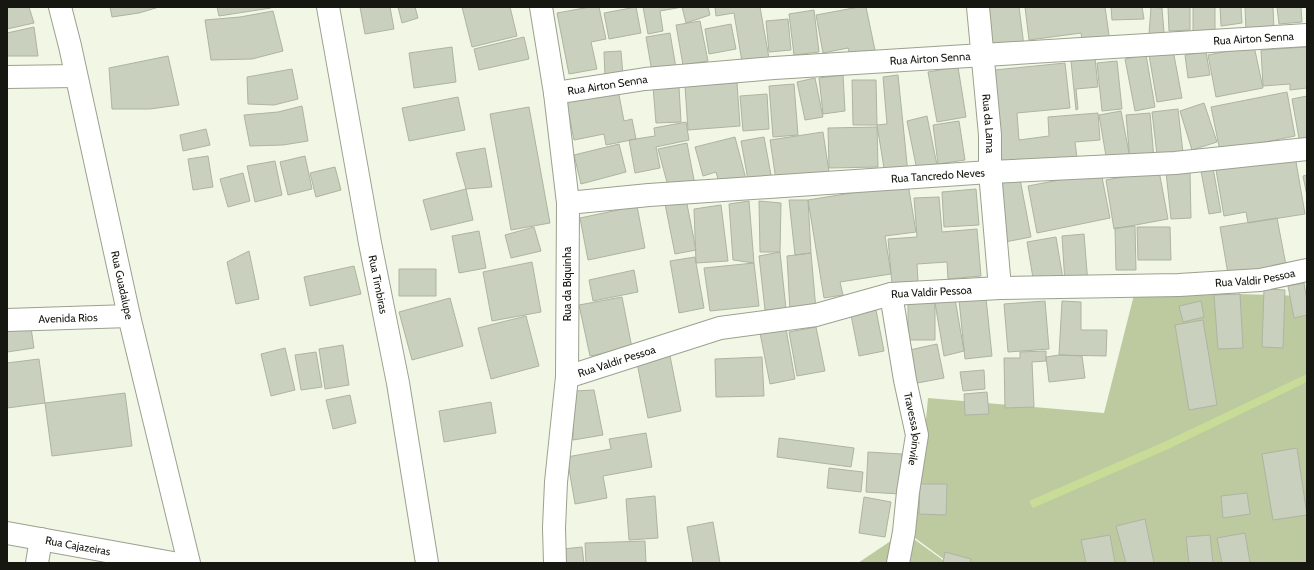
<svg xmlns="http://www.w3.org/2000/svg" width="1314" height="570" font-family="Cabin,sans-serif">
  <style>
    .green { fill: #bdc99f }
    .water { fill: #c9dc97 }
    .building { fill: #cad0be; stroke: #aeb4a2 }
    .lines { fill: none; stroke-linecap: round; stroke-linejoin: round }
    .minor-casing { stroke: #9ba18f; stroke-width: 24 }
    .minor { stroke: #fff; stroke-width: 22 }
    .labels { text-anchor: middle; stroke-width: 3; stroke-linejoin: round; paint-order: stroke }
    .street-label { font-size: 11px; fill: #151710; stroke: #fff }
  </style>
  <rect width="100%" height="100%" fill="#f1f7e4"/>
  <!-- green -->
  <path class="green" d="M 1135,291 L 1307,296 L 1307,563 L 949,563 L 915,538 L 928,398 L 1104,413 Z
    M 904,532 L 947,563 L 858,563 Z"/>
  <!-- water -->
  <path class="water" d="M 1307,374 L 1307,382 L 1166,450 L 1033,508 L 1029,501 L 1164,442 Z"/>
  <!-- building -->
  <path class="building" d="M 7,7 L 29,7 L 34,23 L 7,29 Z
    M 110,7 L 159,7 L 139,13 L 112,17 Z
    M 217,7 L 271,7 L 271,8 L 219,16 Z
    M 360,7 L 390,7 L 394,29 L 365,34 Z
    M 398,7 L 415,7 L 418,18 L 402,23 Z
    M 462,7 L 510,7 L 517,36 L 472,47 Z
    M 590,7 L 599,7 L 606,39 L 591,42 L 597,69 L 569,74 L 557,13 Z
    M 636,7 L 641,33 L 609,39 L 604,13 Z
    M 643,7 L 682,7 L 660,11 L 663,31 L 648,34 Z
    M 682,7 L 708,7 L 710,15 L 686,23 Z
    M 715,7 L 760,7 L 769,58 L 742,62 L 734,13 L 716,16 Z
    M 859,7 L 866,7 L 876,55 L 850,55 L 848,48 L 823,53 L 816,15 Z
    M 981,7 L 1019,7 L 1024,46 L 989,49 Z
    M 1025,7 L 1105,7 L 1110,42 L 1083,46 L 1081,33 L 1029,40 Z
    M 1111,7 L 1142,7 L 1144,19 L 1112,20 Z
    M 1151,7 L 1162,8 L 1164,33 L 1149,35 Z
    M 1168,7 L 1190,7 L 1190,30 L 1169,31 Z
    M 1193,7 L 1215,7 L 1215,30 L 1193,31 Z
    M 1220,7 L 1241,7 L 1242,23 L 1221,26 Z
    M 1245,7 L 1273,7 L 1274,30 L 1246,31 Z
    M 1277,7 L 1301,7 L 1302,22 L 1279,24 Z
    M 814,10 L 819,52 L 794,55 L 789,14 Z
    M 273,11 L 283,51 L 252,59 L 211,60 L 205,20 L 240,17 Z
    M 788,19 L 791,50 L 769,52 L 766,21 Z
    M 700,21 L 708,61 L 683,65 L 676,25 Z
    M 731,24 L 736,49 L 709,54 L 705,29 Z
    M 34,27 L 38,56 L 7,56 L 7,33 Z
    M 670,33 L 676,68 L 652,72 L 646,37 Z
    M 524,37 L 529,59 L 479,70 L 474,49 Z
    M 1254,46 L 1263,88 L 1216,97 L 1208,55 Z
    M 452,47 L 456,82 L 414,88 L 409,53 Z
    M 1307,47 L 1307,88 L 1290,90 L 1290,84 L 1263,86 L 1261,50 Z
    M 1173,50 L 1182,98 L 1157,102 L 1149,55 Z
    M 621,51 L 623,76 L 605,77 L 604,52 Z
    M 1206,52 L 1210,75 L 1188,78 L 1185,55 Z
    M 1146,55 L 1155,107 L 1135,111 L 1125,59 Z
    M 168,56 L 179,105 L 150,109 L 112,109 L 109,68 Z
    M 1095,58 L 1098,87 L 1076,89 L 1078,109 L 1076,110 L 1071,61 Z
    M 1117,61 L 1122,109 L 1102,111 L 1097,63 Z
    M 1065,63 L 1070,108 L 1017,113 L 1019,140 L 1049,136 L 1048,117 L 1098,113 L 1100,140 L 1075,142 L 1077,158 L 994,166 L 985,71 Z
    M 958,67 L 966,117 L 937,122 L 928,72 Z
    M 292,69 L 298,99 L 274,105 L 248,104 L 247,77 Z
    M 843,75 L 845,111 L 823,114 L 819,78 Z
    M 898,75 L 908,173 L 885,174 L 877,125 L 887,124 L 883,77 Z
    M 815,78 L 823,117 L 805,120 L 797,82 Z
    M 852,80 L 876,80 L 877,125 L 853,125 Z
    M 737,83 L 740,126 L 688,130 L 685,86 Z
    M 794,84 L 798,135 L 773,137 L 769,86 Z
    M 653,87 L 679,87 L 681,122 L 656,123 Z
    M 618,90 L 624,121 L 632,119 L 636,139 L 606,145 L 604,134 L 574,140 L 566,100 Z
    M 1287,92 L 1295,136 L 1220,151 L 1211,107 Z
    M 767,94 L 769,129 L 743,131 L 740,96 Z
    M 1307,96 L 1307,142 L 1300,144 L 1292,99 Z
    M 458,97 L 465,130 L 409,141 L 402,108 Z
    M 1204,103 L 1217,142 L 1192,150 L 1180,111 Z
    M 302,106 L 308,141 L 283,145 L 250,146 L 244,115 L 278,112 Z
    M 529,107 L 550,223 L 511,230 L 490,114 Z
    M 1178,109 L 1183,153 L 1157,155 L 1152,112 Z
    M 1121,111 L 1130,158 L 1107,162 L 1099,115 Z
    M 1150,113 L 1154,159 L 1130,161 L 1126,115 Z
    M 927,116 L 937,165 L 917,170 L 907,121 Z
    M 959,121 L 965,160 L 938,164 L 933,125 Z
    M 686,122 L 689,140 L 656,147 L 660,168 L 635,173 L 629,140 L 655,136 L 654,128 Z
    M 877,127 L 878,167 L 829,168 L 828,128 Z
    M 206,129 L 210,145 L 183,151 L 180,135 Z
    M 823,132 L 829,172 L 776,180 L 770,140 Z
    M 735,137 L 746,179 L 720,186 L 716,172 L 703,176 L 695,147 Z
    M 764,137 L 771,175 L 748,180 L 741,141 Z
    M 687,143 L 695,185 L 668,186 L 658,149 Z
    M 619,144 L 626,172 L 581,184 L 574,155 Z
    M 485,148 L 492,187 L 466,189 L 456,153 Z
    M 208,156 L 213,187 L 193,190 L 188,159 Z
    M 305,156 L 312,189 L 288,195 L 280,162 Z
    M 1295,156 L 1305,214 L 1248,223 L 1246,212 L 1224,216 L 1216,170 Z
    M 275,161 L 282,195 L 255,202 L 247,166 Z
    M 335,167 L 341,190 L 316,197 L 310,173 Z
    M 1213,168 L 1221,212 L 1209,214 L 1201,171 Z
    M 1159,171 L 1168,219 L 1114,229 L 1106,180 Z
    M 1101,172 L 1110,218 L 1037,233 L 1028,186 Z
    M 1166,172 L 1190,172 L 1191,218 L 1171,219 Z
    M 243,173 L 250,201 L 228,207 L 220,179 Z
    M 1307,175 L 1307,196 L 1303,176 Z
    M 1020,179 L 1031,237 L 1005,242 L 995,183 Z
    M 908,184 L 916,232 L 885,236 L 891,274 L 840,282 L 843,295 L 824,298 L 808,200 Z
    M 466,189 L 473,220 L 431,230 L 423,200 Z
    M 976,189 L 979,225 L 944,227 L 942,192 Z
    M 939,197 L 942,232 L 977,229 L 981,276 L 948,279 L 947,262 L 917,264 L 918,282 L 892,284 L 888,239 L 917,237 L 914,198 Z
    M 686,199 L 696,250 L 675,254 L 665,204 Z
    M 789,200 L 808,200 L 811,253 L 795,255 Z
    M 749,201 L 754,263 L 733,260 L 729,204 Z
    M 759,201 L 781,203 L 780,252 L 760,252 Z
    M 721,205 L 728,261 L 696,263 L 694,209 Z
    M 637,206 L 645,248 L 588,260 L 580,218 Z
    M 1277,218 L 1286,265 L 1228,274 L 1220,227 Z
    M 1135,226 L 1136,270 L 1116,270 L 1115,228 Z
    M 534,227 L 541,251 L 511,258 L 505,235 Z
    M 1137,227 L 1170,227 L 1171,260 L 1138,260 Z
    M 479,231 L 486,268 L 459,273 L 452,236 Z
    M 1084,234 L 1088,284 L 1065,284 L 1062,236 Z
    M 1056,237 L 1063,279 L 1034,284 L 1027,242 Z
    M 249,251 L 259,299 L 236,304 L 227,262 Z
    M 780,252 L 786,309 L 765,310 L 759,256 Z
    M 811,253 L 816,310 L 790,311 L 787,256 Z
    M 695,257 L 704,308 L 679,313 L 670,261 Z
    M 532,262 L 541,312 L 492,321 L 483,272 Z
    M 754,263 L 759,306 L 710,311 L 704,268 Z
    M 354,266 L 361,294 L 310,306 L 304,277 Z
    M 399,269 L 436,269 L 436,296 L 399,296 Z
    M 634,270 L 638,292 L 593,301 L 589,280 Z
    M 1304,283 L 1307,301 L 1307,315 L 1294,318 L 1288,286 Z
    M 1264,289 L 1285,290 L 1283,348 L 1262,347 Z
    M 1240,294 L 1243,348 L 1218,349 L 1214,295 Z
    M 622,297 L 632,348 L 590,356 L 579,305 Z
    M 450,298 L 463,346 L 412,360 L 399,312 Z
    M 986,298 L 992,356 L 965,359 L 959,300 Z
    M 955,299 L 964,351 L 944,356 L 935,303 Z
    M 1045,301 L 1049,349 L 1008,352 L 1004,304 Z
    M 1062,301 L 1081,302 L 1081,330 L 1107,330 L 1106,356 L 1059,355 Z
    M 1201,301 L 1204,317 L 1183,322 L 1179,306 Z
    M 908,303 L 935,303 L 935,340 L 908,340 Z
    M 876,310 L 884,351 L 859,356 L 851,315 Z
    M 526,316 L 539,366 L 491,379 L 478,328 Z
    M 1203,320 L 1217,405 L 1189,410 L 1175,325 Z
    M 816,327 L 825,371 L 797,376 L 789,332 Z
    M 31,328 L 34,348 L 7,352 L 7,331 Z
    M 786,329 L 795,379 L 770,384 L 760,333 Z
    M 937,344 L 944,378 L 912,384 L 905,351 Z
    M 343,345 L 349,385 L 325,389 L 319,349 Z
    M 285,348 L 295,390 L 271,396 L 261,354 Z
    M 1046,351 L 1046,361 L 1032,362 L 1034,407 L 1005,408 L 1004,358 L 1020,358 L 1020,352 Z
    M 316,352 L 322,387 L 301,390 L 295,355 Z
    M 1059,355 L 1082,356 L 1085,378 L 1049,382 L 1046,357 Z
    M 670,356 L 681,411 L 648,418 L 637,363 Z
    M 762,357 L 764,396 L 716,397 L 715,359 Z
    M 39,359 L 45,403 L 7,408 L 7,363 Z
    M 984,370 L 985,389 L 963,391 L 960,372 Z
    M 594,390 L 603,435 L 573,440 L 574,391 Z
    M 987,392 L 989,414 L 965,415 L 964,394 Z
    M 125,393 L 132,446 L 52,456 L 45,403 Z
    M 350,395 L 356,423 L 333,429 L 326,400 Z
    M 491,402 L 496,433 L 444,442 L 439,411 Z
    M 646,433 L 652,467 L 603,476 L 607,498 L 575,504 L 567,457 L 611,449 L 609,439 Z
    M 779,438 L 854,448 L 851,467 L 777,457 Z
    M 1297,448 L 1307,515 L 1273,520 L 1262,454 Z
    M 868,452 L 902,454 L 900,494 L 866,492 Z
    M 829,468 L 863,472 L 861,492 L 827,488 Z
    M 920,484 L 947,484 L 946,515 L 919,514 Z
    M 1247,493 L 1250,514 L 1223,518 L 1221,496 Z
    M 655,496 L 658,538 L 629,540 L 626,499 Z
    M 864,497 L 891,502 L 885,537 L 859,533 Z
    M 1145,519 L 1154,563 L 1126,563 L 1116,526 Z
    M 713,522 L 720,563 L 693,563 L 687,527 Z
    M 1245,533 L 1250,563 L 1222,563 L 1217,538 Z
    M 1110,535 L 1115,563 L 1086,563 L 1081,540 Z
    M 1210,535 L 1213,563 L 1189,563 L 1186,537 Z
    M 645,541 L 646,563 L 586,563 L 585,543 Z
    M 582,547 L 584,563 L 565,563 L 563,549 Z
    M 945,552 L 971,559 L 970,563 L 943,563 Z"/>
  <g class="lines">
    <defs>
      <g id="minor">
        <path id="s1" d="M 60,7 L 70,46 L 129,316 L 189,563"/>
        <path id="s2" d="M 328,7 L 370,243 L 398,383 L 427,563"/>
        <path d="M 541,7 L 555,93 L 568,203 L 567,377 L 556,482 L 554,528 L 555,563"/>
        <path id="s3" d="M 978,7 L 990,135 L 990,172 L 1000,288"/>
        <path d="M 7,77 L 76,76"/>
        <path id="s4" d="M 555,93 L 645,79 L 774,68 L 1307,35"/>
        <path id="s5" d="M 568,203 L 649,195 L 990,172 L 1175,163 L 1307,149"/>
        <path id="s6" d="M 891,294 L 905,380 L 917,435 L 908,492 L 904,532 L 898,563"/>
        <path id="s7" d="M 7,320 L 129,316"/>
        <path id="s8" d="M 567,377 L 720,328 L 816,315 L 891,294 L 1000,288 L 1179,285 L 1260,280 L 1307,270"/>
        <path id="s9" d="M 7,533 L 173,563"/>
        <path d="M 37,563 L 41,539"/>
      </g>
    </defs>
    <!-- minor casing -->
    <use href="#minor" class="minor-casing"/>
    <!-- minor -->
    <use href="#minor" class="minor"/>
  </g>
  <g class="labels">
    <!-- street labels -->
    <g class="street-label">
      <text dy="4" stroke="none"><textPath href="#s4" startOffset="701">Rua Airton Senna</textPath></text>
      <text dy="4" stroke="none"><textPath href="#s4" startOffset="377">Rua Airton Senna</textPath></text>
      <text dy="4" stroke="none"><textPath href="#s4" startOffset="53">Rua Airton Senna</textPath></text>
      <text dy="4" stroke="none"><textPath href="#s3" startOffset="117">Rua da Lama</textPath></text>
      <text dy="4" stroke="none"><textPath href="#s5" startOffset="371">Rua Tancredo Neves</textPath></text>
      <text dy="4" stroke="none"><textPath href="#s8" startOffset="700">Rua Valdir Pessoa</textPath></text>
      <text transform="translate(567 284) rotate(-90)" y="4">Rua da Biquinha</text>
      <text dy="4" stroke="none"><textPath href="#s1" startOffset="285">Rua Guadalupe</textPath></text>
      <text dy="4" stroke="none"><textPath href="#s2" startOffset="282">Rua Timbiras</textPath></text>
      <text dy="4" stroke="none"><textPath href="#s8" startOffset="376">Rua Valdir Pessoa</textPath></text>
      <text dy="4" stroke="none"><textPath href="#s7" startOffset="61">Avenida Rios</textPath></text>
      <text dy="4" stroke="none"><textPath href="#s8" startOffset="52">Rua Valdir Pessoa</textPath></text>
      <text dy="4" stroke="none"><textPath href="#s6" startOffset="137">Travessa Joinvile</textPath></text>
      <text dy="4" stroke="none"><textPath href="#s9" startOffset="72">Rua Cajazeiras</textPath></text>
    </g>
  </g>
  <!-- border -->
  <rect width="1314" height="570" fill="none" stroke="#151710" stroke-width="16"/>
</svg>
